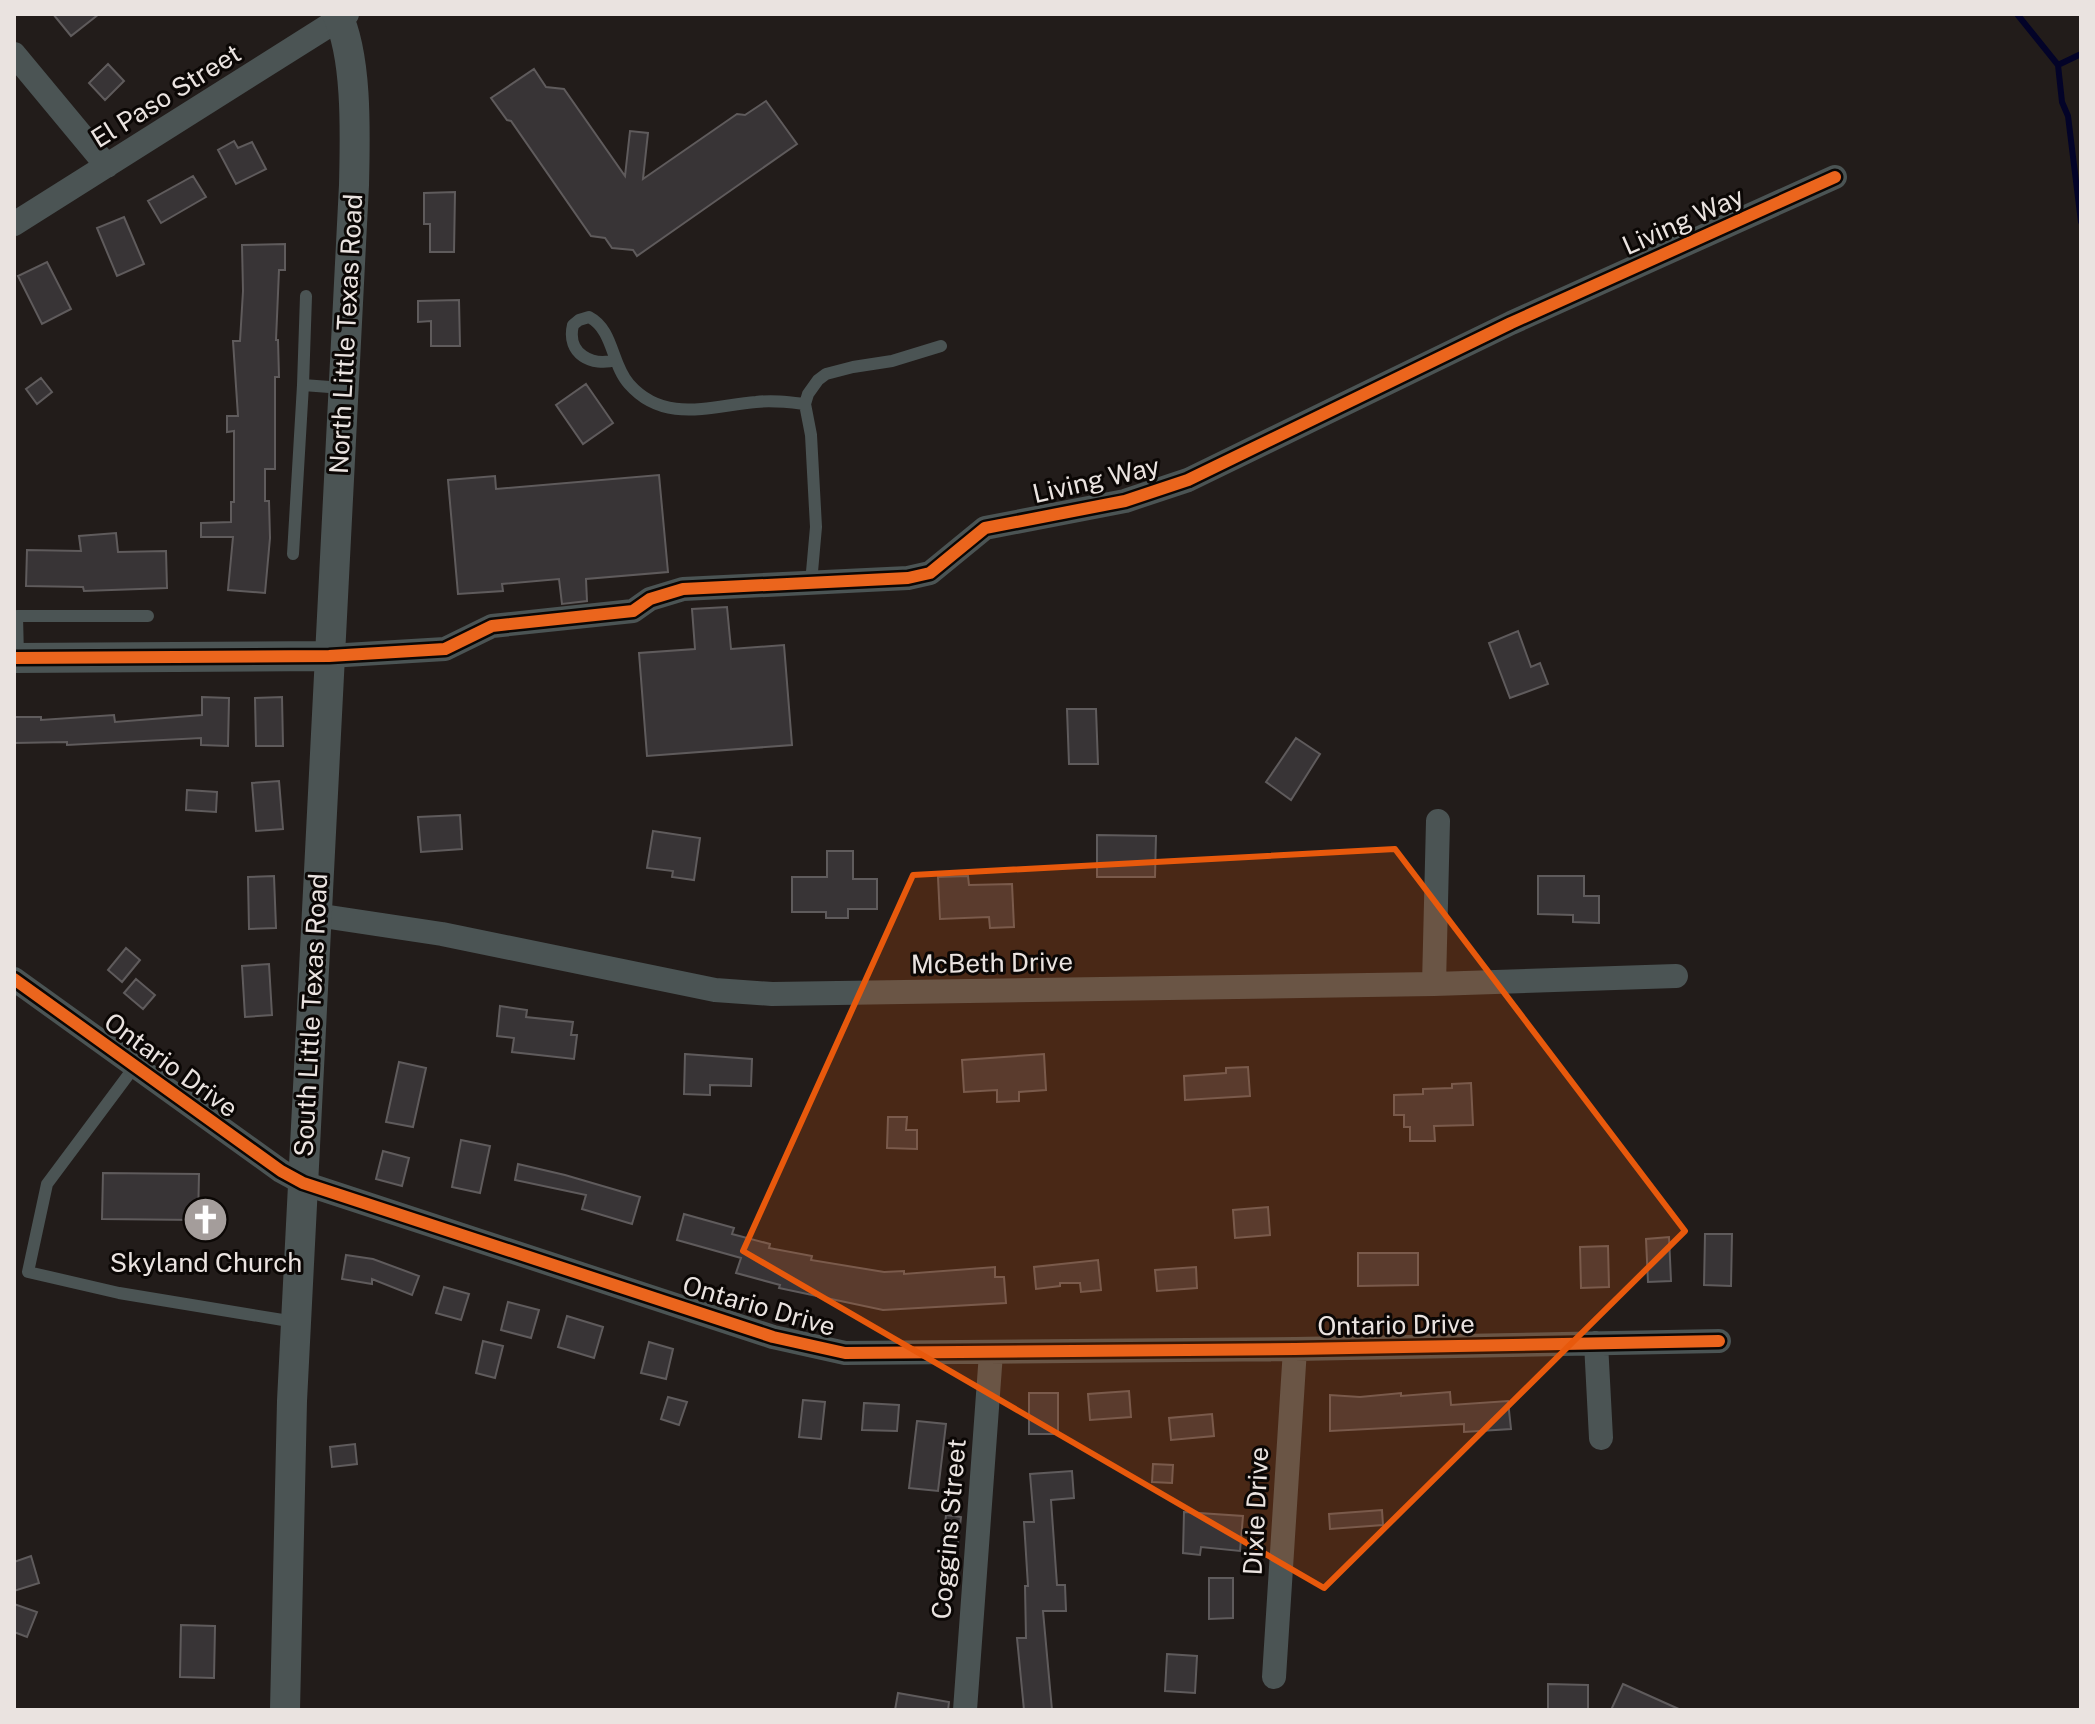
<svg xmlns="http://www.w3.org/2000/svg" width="2095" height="1724" font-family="'Public Sans',sans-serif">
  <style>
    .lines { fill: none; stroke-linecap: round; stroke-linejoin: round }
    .stream { stroke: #030328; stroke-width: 6 }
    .building { fill: #383436; stroke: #5f5b5c; stroke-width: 2 }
    .service { stroke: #4b5454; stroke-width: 12 }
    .minor { stroke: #4b5454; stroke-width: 24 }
    .tertiary { stroke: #4b5454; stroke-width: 30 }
    .cycleway-casing { stroke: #0b0705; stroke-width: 17 }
    .cycleway { stroke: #eb651d; stroke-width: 12 }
    .marked { fill: #e8590c; fill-opacity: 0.2; stroke: #e8590c; stroke-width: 6; stroke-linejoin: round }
    .labels { text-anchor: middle; stroke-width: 6; stroke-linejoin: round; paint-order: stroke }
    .street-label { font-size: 26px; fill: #eae3e0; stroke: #0b0705 }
    .poi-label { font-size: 26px; fill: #eae3e0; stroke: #0b0705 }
  </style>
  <rect width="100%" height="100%" fill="#221c1a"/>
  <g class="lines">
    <!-- stream -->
    <path class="stream" d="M 2017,14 L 2058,65 L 2062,102 L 2068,116 L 2081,222
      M 2058,65 L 2081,54"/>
  </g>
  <!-- building -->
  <path class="building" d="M 53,14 L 99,14 L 71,36 Z
    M 108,64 L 124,81 L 105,100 L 89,83 Z
    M 534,69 L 546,87 L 564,89 L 625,176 L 630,131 L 648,133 L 643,179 L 737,114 L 745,115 L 766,101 L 797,144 L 637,256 L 633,250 L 612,248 L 605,238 L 591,236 L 511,121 L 507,120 L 491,98 Z
    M 234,141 L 238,148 L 252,142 L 266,169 L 236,184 L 218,150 Z
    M 193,176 L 206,197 L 161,223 L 148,201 Z
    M 455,192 L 454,252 L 430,252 L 430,224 L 424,224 L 424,193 Z
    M 124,217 L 144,264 L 117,276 L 97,228 Z
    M 285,244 L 285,270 L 279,270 L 276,340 L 278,340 L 279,377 L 275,377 L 275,469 L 265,469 L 265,501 L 269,501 L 270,538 L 265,593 L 228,590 L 233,537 L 201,537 L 201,523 L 231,522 L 231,502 L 234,502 L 234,431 L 227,432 L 227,416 L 238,416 L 233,341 L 240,341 L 243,291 L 242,245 Z
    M 47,262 L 71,309 L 42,324 L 18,276 Z
    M 459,300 L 460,346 L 431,346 L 431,321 L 418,322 L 418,301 Z
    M 41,378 L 52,392 L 37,404 L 26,389 Z
    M 586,384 L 613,423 L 583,444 L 556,405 Z
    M 659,475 L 668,572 L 586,579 L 587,601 L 562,604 L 559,579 L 502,584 L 503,591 L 458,594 L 448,480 L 495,476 L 496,489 Z
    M 116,533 L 118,552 L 166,551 L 167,588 L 84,591 L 83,587 L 26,586 L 27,550 L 81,551 L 79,536 Z
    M 727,607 L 731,649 L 784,645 L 792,745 L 647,756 L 639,653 L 695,649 L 692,609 Z
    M 1518,631 L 1531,667 L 1540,663 L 1548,684 L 1510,698 L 1489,643 Z
    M 202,697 L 229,698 L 228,746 L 201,745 L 201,738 L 67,745 L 67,742 L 14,743 L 14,717 L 41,717 L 41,720 L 114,715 L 115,722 L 202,715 Z
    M 282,697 L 283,746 L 256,746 L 255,698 Z
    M 1067,709 L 1096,709 L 1098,764 L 1069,764 Z
    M 1296,738 L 1320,754 L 1291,800 L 1266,782 Z
    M 279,781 L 283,829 L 256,831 L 252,783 Z
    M 187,790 L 217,792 L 216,812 L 186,810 Z
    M 460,815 L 462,849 L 421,852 L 418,817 Z
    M 653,831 L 700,838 L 694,880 L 672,877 L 673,871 L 647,868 Z
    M 1097,835 L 1156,836 L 1155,877 L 1097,877 Z
    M 827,851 L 853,851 L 853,879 L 877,879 L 877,909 L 848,909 L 848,918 L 826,918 L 826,912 L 792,912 L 792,877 L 827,877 Z
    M 274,876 L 276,928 L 249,929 L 248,877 Z
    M 968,876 L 969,885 L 1012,884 L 1014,927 L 990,928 L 989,917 L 940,919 L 938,877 Z
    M 1538,876 L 1584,876 L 1584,896 L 1599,896 L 1599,923 L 1573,922 L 1573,915 L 1538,914 Z
    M 126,948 L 140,960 L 122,982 L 108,970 Z
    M 269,964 L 272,1015 L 245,1017 L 242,966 Z
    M 136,979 L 155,995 L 143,1009 L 124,993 Z
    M 500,1006 L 527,1010 L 526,1017 L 573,1022 L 571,1035 L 577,1035 L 574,1059 L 512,1052 L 514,1038 L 497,1036 Z
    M 685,1054 L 752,1059 L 751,1086 L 710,1085 L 710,1095 L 684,1094 Z
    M 1044,1054 L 1046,1090 L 1019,1092 L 1019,1101 L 997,1102 L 997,1090 L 964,1092 L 962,1060 Z
    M 399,1062 L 426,1068 L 413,1127 L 386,1122 Z
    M 1248,1067 L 1250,1096 L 1185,1100 L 1184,1076 L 1226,1073 L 1226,1068 Z
    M 1471,1083 L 1473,1125 L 1434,1126 L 1435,1141 L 1410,1141 L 1410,1127 L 1404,1127 L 1404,1115 L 1394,1115 L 1394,1095 L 1423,1094 L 1423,1089 L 1452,1088 L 1452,1084 Z
    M 888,1117 L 907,1117 L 906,1130 L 917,1130 L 917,1149 L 887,1148 Z
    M 461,1140 L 490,1146 L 480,1193 L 452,1187 Z
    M 383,1151 L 409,1158 L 402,1186 L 376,1179 Z
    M 518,1164 L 565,1175 L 640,1197 L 632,1224 L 582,1209 L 586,1195 L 515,1180 Z
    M 103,1173 L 199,1174 L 198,1220 L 102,1219 Z
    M 1268,1207 L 1270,1235 L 1235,1238 L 1233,1210 Z
    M 684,1214 L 734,1228 L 732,1234 L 770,1244 L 769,1248 L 812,1256 L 811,1260 L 884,1272 L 904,1271 L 904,1274 L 995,1267 L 995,1277 L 1004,1277 L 1006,1303 L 883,1310 L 779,1288 L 780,1285 L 736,1273 L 741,1258 L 677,1240 Z
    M 1705,1234 L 1732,1234 L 1731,1286 L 1704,1285 Z
    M 1669,1237 L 1671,1281 L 1648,1282 L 1646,1239 Z
    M 1608,1246 L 1609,1287 L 1581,1288 L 1580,1247 Z
    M 1358,1253 L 1418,1253 L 1418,1285 L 1358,1286 Z
    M 346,1255 L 373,1259 L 419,1276 L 412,1295 L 372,1279 L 372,1284 L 342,1279 Z
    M 1098,1260 L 1101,1290 L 1081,1292 L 1080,1283 L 1060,1283 L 1060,1286 L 1036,1289 L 1034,1267 Z
    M 1196,1267 L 1197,1288 L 1157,1291 L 1155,1270 Z
    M 444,1287 L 469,1294 L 461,1320 L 436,1313 Z
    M 508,1302 L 539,1310 L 531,1338 L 501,1330 Z
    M 567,1316 L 603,1327 L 594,1358 L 558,1347 Z
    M 483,1341 L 503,1346 L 495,1378 L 476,1373 Z
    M 649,1342 L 673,1349 L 666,1379 L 641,1373 Z
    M 1129,1391 L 1131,1417 L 1090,1420 L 1088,1394 Z
    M 1450,1392 L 1451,1405 L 1508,1401 L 1511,1429 L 1464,1432 L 1464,1424 L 1330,1431 L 1330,1395 L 1360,1397 L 1401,1393 L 1401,1396 Z
    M 1029,1393 L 1058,1393 L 1058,1434 L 1029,1434 Z
    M 668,1397 L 687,1402 L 679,1425 L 661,1419 Z
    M 803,1400 L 825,1402 L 821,1439 L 799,1437 Z
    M 864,1403 L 899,1405 L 897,1431 L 862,1430 Z
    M 1212,1414 L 1214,1436 L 1171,1440 L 1169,1418 Z
    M 917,1421 L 946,1424 L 938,1491 L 909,1488 Z
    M 355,1444 L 357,1464 L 332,1467 L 330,1447 Z
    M 1153,1464 L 1173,1465 L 1172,1483 L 1152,1482 Z
    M 1072,1471 L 1074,1498 L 1051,1500 L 1057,1585 L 1065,1585 L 1066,1611 L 1043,1611 L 1052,1710 L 1024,1710 L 1017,1638 L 1026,1638 L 1025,1586 L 1028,1586 L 1024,1522 L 1034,1522 L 1030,1474 Z
    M 1382,1510 L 1383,1525 L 1330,1529 L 1329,1514 Z
    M 1184,1512 L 1243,1516 L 1240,1551 L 1201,1547 L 1200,1555 L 1183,1553 Z
    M 946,1515 L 961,1517 L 954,1574 L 940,1573 Z
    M 31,1556 L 39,1583 L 14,1591 L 14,1562 Z
    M 1209,1578 L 1233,1578 L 1233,1618 L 1209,1619 Z
    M 14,1604 L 37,1612 L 27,1637 L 14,1632 Z
    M 181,1625 L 215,1626 L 214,1678 L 180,1677 Z
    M 1167,1654 L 1197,1656 L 1195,1693 L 1165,1691 Z
    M 1548,1684 L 1588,1685 L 1588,1710 L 1548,1710 Z
    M 1623,1684 L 1681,1710 L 1611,1710 Z
    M 898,1693 L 949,1702 L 948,1710 L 895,1710 Z"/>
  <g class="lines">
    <!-- service -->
    <path class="service" d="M 616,360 C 592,367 566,354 573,325 L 579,320 L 589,317 C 614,330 611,364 629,384 C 664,424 710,406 756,402 C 773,400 788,402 805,404
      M 303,385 L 306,296
      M 293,554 L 303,385 L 343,388
      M 811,583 L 816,527 L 811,435 L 805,404 L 808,394 L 818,380 L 826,374 L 853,367 L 892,361 L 941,346
      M 18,657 L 17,616 L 148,616
      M 135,1066 L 47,1184 L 28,1272 L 119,1293 L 295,1322"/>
    <!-- minor -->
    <path class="minor" d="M 14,54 L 107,166
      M 14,224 L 347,14
      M 329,656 L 445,649 L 492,626 L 633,611 L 650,599 L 683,589 L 908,578 L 930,573 L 985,528 L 1125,501 L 1188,480 L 1511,323 L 1835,177
      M 316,915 L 442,934 L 715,990 L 772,994 L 1434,984 L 1676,976
      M 14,979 L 281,1171 L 303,1183 L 773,1337 L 845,1353 L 1295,1349 L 1719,1341
      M 1434,984 L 1438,821
      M 1596,1343 L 1601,1438
      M 1274,1677 L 1295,1349
      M 965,1710 L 991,1353"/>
    <!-- tertiary -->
    <path class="tertiary" d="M 14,658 L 329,656
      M 285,1710 L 292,1401 L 354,185 C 355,138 358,57 337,14"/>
    <defs>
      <path id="cycleway" d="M 14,658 L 329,656 L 445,649 L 492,626 L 633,611 L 650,599 L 683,589 L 908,578 L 930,573 L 985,528 L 1125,501 L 1188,480 L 1511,323 L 1835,177
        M 14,979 L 281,1171 L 303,1183 L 773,1337 L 845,1353 L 1295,1349 L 1719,1341"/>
    </defs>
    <!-- cycleway casing -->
    <use href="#cycleway" class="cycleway-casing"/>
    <!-- cycleway -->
    <use href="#cycleway" class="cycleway"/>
  </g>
  <!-- marked area -->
  <path class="marked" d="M 1395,849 L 1685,1231 L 1324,1588 L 743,1251 L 913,875 Z"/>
  <!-- icons -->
  <defs>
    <symbol id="church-disc" viewBox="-11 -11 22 22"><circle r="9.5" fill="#a49d9b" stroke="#0b0705"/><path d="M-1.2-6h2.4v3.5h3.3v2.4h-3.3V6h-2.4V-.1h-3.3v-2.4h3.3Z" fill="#fff"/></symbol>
  </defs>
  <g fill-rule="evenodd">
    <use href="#church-disc" x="180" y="1194" width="51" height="51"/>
  </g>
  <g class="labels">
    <!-- street labels -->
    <g class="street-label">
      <text transform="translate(166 96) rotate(-32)" y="9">El Paso Street</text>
      <text transform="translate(1683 221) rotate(-24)" y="9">Living Way</text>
      <text transform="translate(346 334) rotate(-87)" y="9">North Little Texas Road</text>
      <text transform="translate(1096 480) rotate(-13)" y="9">Living Way</text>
      <text transform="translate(992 963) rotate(-1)" y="9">McBeth Drive</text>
      <text transform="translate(311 1015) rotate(-87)" y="9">South Little Texas Road</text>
      <text transform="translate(171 1065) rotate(36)" y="9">Ontario Drive</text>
      <text transform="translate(759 1306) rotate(16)" y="9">Ontario Drive</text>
      <text transform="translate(1396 1325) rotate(-1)" y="9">Ontario Drive</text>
      <text transform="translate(1256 1511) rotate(-87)" y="9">Dixie Drive</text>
      <text transform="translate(949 1529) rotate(-85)" y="9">Coggins Street</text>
    </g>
    <!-- poi labels -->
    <g class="poi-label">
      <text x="206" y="1272">Skyland Church</text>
    </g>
  </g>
  <!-- border -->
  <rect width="2095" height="1724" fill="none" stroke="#eae3e0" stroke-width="32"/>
</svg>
